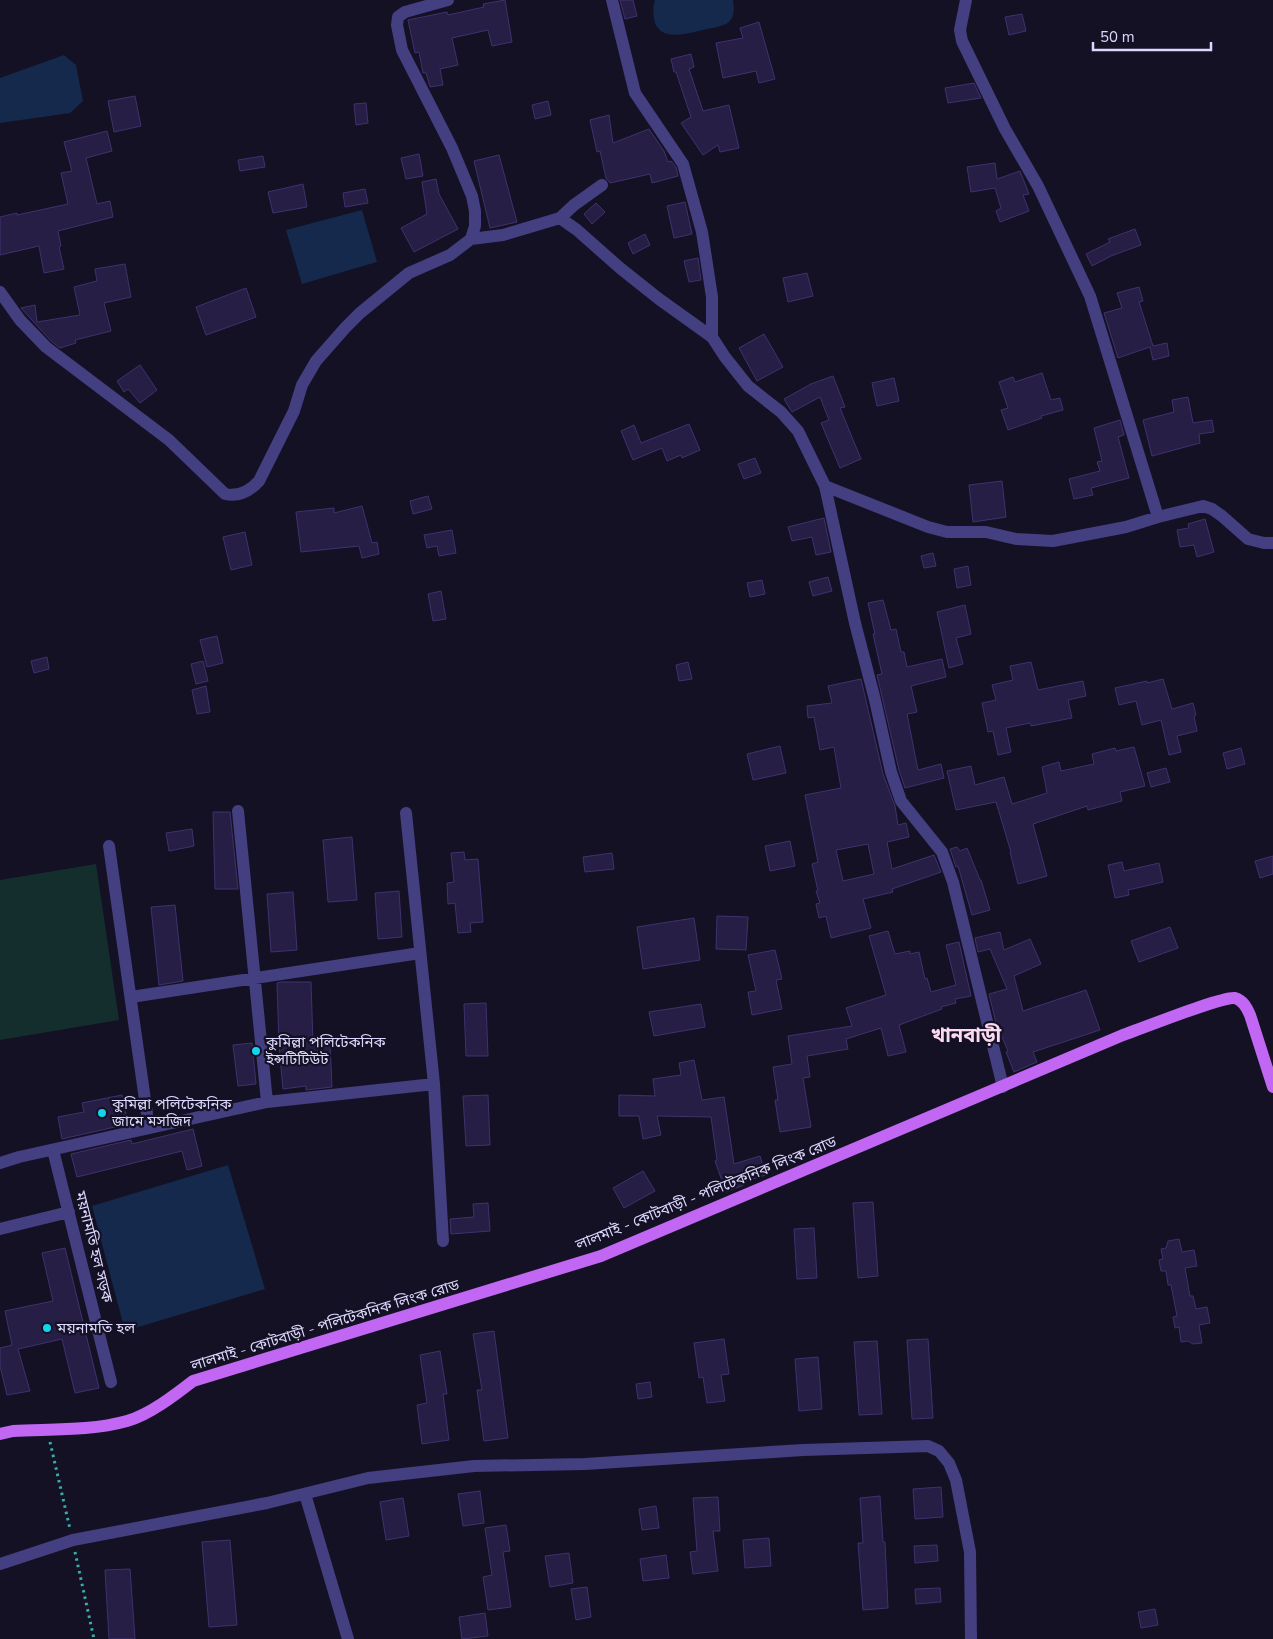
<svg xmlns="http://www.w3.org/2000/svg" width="1273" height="1639" font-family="'Nunito Sans','Noto Sans Bengali',sans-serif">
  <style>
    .green { fill: #142e2d }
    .water { fill: #14294b }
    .building { fill: #261e44; stroke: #3f326e; fill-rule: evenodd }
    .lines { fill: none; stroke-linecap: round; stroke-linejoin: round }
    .path { stroke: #39aea9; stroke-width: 3; stroke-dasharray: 2.5 4; stroke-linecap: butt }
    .minor { stroke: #433f80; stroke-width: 12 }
    .major { stroke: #c167f3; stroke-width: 12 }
    .poi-dot { fill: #12d4ed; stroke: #141125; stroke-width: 2 }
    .labels { text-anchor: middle; stroke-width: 4.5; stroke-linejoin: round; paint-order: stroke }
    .poi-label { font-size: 15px; fill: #dcd7fc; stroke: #141125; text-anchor: start }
    .street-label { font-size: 15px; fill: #dcd7fc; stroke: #141125 }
    .district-label { font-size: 20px; font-weight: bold; fill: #fcd9ef; stroke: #141125 }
  </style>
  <rect width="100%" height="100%" fill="#141125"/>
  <!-- green -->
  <path class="green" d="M 96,864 L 119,1020 L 0,1040 L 0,880 Z"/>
  <!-- water -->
  <path class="water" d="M 655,0 L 733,0 C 734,8 735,16 729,22 C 722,27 711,28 703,30 C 686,34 658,42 654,19 C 653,13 653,6 655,0 Z
    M 64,55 L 76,65 L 83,101 L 70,113 L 0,123 L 0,78 Z
    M 362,210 L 377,262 L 302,284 L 286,230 Z
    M 228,1165 L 265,1289 L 125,1331 L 92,1206 Z"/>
  <!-- building -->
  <path class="building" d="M 505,0 L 512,42 L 492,46 L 488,30 L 452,38 L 458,65 L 440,69 L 443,85 L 430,87 L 426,73 L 423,73 L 419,52 L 415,53 L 408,20 L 447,12 L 448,15 L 484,7 L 483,4 Z
    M 620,0 L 633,0 L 637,16 L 625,19 Z
    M 1022,14 L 1026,31 L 1009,35 L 1005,17 Z
    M 759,22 L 775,79 L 759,83 L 756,71 L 723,78 L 716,43 L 743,38 L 740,28 Z
    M 691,54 L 694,67 L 689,69 L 703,111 L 729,105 L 739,148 L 720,152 L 718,145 L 703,155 L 681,123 L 691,117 L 676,72 L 674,72 L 671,59 Z
    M 974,83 L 981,98 L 948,103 L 945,88 Z
    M 135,96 L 141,126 L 114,132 L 108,101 Z
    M 548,101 L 551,115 L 535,119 L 532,105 Z
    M 366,103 L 368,123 L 356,125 L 354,104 Z
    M 609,115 L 613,143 L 649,129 L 664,151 L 668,162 L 671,161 L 676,167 L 678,176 L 652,183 L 650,174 L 610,183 L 606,178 L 600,151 L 597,152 L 590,120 Z
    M 107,131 L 112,151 L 86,158 L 97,204 L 110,201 L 113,217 L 58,231 L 61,246 L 59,247 L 64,269 L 44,273 L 39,246 L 0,255 L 0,217 L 17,213 L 17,215 L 68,204 L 61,173 L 72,171 L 64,142 Z
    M 419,154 L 423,176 L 406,179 L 401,158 Z
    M 499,155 L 517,222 L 490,228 L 474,161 Z
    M 263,156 L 265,167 L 240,171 L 238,160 Z
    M 995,163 L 997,179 L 1020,171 L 1029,194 L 1023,195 L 1029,211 L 1000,222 L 996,211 L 1001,208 L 995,188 L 971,192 L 967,167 Z
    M 436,179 L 439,194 L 458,229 L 414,252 L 401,228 L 427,214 L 422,182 Z
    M 303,184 L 307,207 L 273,213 L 268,192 Z
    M 365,189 L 368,203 L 345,207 L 343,193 Z
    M 685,202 L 692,234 L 674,238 L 667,206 Z
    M 596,203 L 605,212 L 592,224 L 584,214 Z
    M 1135,229 L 1141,245 L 1111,256 L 1092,266 L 1086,254 L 1110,242 L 1108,239 Z
    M 645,234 L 650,245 L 633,254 L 628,243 Z
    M 698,258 L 701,280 L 689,282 L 684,261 Z
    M 125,264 L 131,297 L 104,303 L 111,331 L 75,340 L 76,343 L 60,348 L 51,341 L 21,308 L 35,305 L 37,322 L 80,315 L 74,287 L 97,281 L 95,269 Z
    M 807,273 L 813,296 L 788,302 L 783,278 Z
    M 1139,287 L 1143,301 L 1139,302 L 1153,346 L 1167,343 L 1169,356 L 1153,360 L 1150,347 L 1118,358 L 1104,313 L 1122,308 L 1117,293 Z
    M 246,288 L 256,317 L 206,335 L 196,307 Z
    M 764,334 L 783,367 L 757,381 L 739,348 Z
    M 140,365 L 157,390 L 140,403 L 128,389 L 124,392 L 117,381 Z
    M 1042,373 L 1051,400 L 1060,398 L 1063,410 L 1041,416 L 1042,418 L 1008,430 L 1001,410 L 1008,408 L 999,382 L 1013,377 L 1015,382 Z
    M 833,376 L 845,407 L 840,408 L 861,459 L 840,468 L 821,423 L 829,420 L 820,397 L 792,412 L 784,399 L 811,384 Z
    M 894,378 L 899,401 L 877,406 L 872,383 Z
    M 1188,397 L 1193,423 L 1212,420 L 1214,432 L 1199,434 L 1200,443 L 1152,456 L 1143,420 L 1174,412 L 1172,400 Z
    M 1120,420 L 1124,435 L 1118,437 L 1129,478 L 1091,488 L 1093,495 L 1074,499 L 1069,479 L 1100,471 L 1097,462 L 1102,461 L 1094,428 Z
    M 689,424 L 700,450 L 682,458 L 681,455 L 667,461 L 662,448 L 633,460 L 621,431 L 634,425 L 641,443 Z
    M 755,458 L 761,473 L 744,479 L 738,464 Z
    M 1002,481 L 1006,517 L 973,522 L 969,485 Z
    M 428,496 L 432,509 L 413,514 L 410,501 Z
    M 362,506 L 372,543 L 377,542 L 379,554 L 362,558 L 359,546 L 301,552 L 296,512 L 334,508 L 334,513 Z
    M 824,518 L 831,552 L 816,555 L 812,537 L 792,541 L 788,527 Z
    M 1205,519 L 1214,552 L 1197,557 L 1194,545 L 1180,547 L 1177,530 L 1189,528 L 1188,524 Z
    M 452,530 L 456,553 L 439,556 L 437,546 L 427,548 L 424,535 Z
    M 245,532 L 252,565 L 231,570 L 223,537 Z
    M 933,553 L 936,566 L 924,568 L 921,556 Z
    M 968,566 L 971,585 L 957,588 L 954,569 Z
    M 828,577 L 832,591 L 813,596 L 809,582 Z
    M 762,580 L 765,594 L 750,597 L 747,583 Z
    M 441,591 L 446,619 L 433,621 L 428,594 Z
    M 883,600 L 891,630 L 896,629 L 901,652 L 904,652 L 907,667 L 942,659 L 946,677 L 911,686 L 917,712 L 907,714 L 918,770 L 941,764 L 944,778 L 905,788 L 899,770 L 877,675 L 882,674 L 873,634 L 875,634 L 868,603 Z
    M 965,605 L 971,634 L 956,638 L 963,664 L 949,668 L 937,612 Z
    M 217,636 L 223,663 L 207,667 L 200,640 Z
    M 47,657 L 49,669 L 34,673 L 31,661 Z
    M 203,661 L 208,681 L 196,684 L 191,664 Z
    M 688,662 L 692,679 L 679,681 L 676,665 Z
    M 1031,662 L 1038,690 L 1083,681 L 1086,696 L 1068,700 L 1072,718 L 1031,726 L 1030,723 L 1006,728 L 1011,752 L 998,755 L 993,731 L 988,732 L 982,703 L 996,700 L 992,685 L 1013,680 L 1010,666 Z
    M 861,679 L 883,774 L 895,806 L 898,825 L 906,823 L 909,837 L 887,842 L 892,869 L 934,855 L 941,872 L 892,889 L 893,892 L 863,899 L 871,928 L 831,938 L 826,916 L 819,918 L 816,904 L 820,903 L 816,891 L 818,891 L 812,864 L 818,862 L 805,795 L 841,788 L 834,747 L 820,750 L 814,717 L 808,718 L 807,706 L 832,703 L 828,686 ZM 868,844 L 874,874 L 843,881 L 836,850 Z
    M 1163,679 L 1172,709 L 1193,703 L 1196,715 L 1194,716 L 1197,731 L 1177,736 L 1181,752 L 1169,755 L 1161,720 L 1142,725 L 1136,701 L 1119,705 L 1115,688 L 1147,681 L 1147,683 Z
    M 206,686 L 210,712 L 197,714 L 192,690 Z
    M 780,746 L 786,773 L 753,780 L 747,754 Z
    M 1134,747 L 1145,786 L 1120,792 L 1122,801 L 1088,810 L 1087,806 L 1033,824 L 1047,876 L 1018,884 L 1010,852 L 1011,852 L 996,802 L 956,810 L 947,771 L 971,766 L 975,785 L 1004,777 L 1012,804 L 1047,793 L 1042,767 L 1059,762 L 1061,771 L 1094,764 L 1092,754 L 1115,748 L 1116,751 Z
    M 1241,748 L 1245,764 L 1227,769 L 1223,753 Z
    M 1166,768 L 1170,782 L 1151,787 L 1147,773 Z
    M 213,812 L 230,812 L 238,889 L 215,889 Z
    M 192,829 L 194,846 L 169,851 L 166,833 Z
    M 352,837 L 357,900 L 328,902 L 323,840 Z
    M 790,841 L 795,866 L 770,871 L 765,846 Z
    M 957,847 L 960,851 L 967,848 L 980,880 L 981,880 L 990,910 L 972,915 L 958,866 L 956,867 L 950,849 Z
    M 464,852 L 465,860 L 478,859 L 483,922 L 470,923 L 471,932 L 458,933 L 455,903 L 448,904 L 447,883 L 454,882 L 451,853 Z
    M 612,853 L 614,869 L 585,872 L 583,857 Z
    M 1273,856 L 1273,874 L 1260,878 L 1255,861 Z
    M 1122,862 L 1124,871 L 1159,863 L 1163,882 L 1128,890 L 1129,895 L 1115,898 L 1108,865 Z
    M 399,891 L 402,937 L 378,939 L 375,893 Z
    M 293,892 L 297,950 L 271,952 L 267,894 Z
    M 175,905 L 183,981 L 159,985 L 151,907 Z
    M 717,916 L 748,917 L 746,950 L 716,949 Z
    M 694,918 L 700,960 L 643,969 L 637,927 Z
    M 1170,927 L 1178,948 L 1139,962 L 1131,941 Z
    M 888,931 L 895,954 L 910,951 L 910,954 L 919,952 L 925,979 L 927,978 L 931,992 L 956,985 L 946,945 L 959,942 L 971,996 L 955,999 L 956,1003 L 941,1007 L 942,1009 L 899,1025 L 906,1052 L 888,1056 L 881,1028 L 846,1039 L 848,1049 L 807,1056 L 810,1077 L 803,1078 L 811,1127 L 780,1132 L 775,1100 L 778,1100 L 773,1067 L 792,1064 L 788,1036 L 852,1026 L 846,1008 L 886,995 L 869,936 Z
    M 1000,932 L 1004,950 L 1030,939 L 1041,964 L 1014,976 L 1023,1011 L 1086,990 L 1100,1030 L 1033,1052 L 1037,1062 L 1014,1072 L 1006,1052 L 1008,1051 L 996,1023 L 989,994 L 1007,989 L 990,949 L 978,952 L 975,938 Z
    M 775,950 L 782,979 L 776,980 L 782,1009 L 752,1015 L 748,992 L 756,991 L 748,955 Z
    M 281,982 L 311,982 L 313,1044 L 330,1043 L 332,1087 L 306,1090 L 306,1086 L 283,1089 L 279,1046 L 277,983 Z
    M 486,1003 L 488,1056 L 466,1056 L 464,1004 Z
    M 701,1004 L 705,1027 L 654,1036 L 649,1012 Z
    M 252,1043 L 256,1084 L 238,1086 L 233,1045 Z
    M 694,1060 L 702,1100 L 724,1097 L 734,1164 L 760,1156 L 766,1175 L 743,1182 L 744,1185 L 726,1192 L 715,1161 L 717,1160 L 711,1117 L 657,1116 L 661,1135 L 643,1139 L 639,1116 L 619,1116 L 619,1095 L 655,1096 L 653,1079 L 681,1075 L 679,1063 Z
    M 122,1095 L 128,1124 L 62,1139 L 58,1117 L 84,1112 L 82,1103 Z
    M 488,1095 L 490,1145 L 466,1146 L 463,1096 Z
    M 193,1129 L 202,1166 L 187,1170 L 182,1151 L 77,1177 L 71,1154 L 131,1140 L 132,1144 Z
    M 643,1171 L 655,1191 L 624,1208 L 613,1188 Z
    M 873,1202 L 878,1276 L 858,1278 L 853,1203 Z
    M 488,1203 L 490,1231 L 451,1234 L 450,1219 L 474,1217 L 473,1204 Z
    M 814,1228 L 817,1278 L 797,1279 L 794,1229 Z
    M 1179,1239 L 1182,1252 L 1194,1250 L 1197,1266 L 1185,1268 L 1190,1296 L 1193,1296 L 1196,1309 L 1207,1307 L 1210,1323 L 1199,1325 L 1202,1343 L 1193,1344 L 1188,1341 L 1181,1342 L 1179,1327 L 1175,1328 L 1173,1317 L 1177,1316 L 1171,1285 L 1168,1285 L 1166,1271 L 1161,1271 L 1159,1260 L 1163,1259 L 1161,1249 L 1166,1248 L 1168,1241 Z
    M 65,1248 L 99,1388 L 75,1393 L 62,1339 L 18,1349 L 30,1391 L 7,1395 L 0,1366 L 0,1348 L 12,1345 L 5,1311 L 53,1301 L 42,1253 Z
    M 494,1331 L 508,1438 L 484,1441 L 477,1390 L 482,1390 L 473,1334 Z
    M 724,1339 L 729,1374 L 721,1375 L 725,1401 L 707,1403 L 703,1377 L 699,1378 L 694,1343 Z
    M 928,1339 L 933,1418 L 912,1419 L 907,1340 Z
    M 877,1341 L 882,1414 L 859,1415 L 854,1342 Z
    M 440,1351 L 447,1394 L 443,1394 L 449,1440 L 422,1444 L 417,1405 L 427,1403 L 420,1355 Z
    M 818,1357 L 822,1409 L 799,1411 L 795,1359 Z
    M 650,1382 L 652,1397 L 638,1399 L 636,1384 Z
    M 941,1487 L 943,1517 L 915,1519 L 913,1489 Z
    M 480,1491 L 484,1523 L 463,1526 L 458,1494 Z
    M 880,1496 L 883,1542 L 885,1542 L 888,1608 L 863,1610 L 858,1543 L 863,1543 L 860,1498 Z
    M 718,1497 L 720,1531 L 713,1531 L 718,1571 L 693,1574 L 690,1552 L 697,1551 L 693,1498 Z
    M 403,1498 L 409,1536 L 386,1540 L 380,1502 Z
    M 656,1506 L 659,1528 L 642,1530 L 639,1509 Z
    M 506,1525 L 510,1551 L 503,1552 L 511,1607 L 488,1610 L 483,1577 L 492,1575 L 485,1528 Z
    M 769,1538 L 771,1566 L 745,1568 L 743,1540 Z
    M 230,1540 L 237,1625 L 209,1627 L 202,1542 Z
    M 937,1545 L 938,1561 L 915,1563 L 914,1546 Z
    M 569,1553 L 573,1583 L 550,1587 L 545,1556 Z
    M 666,1555 L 669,1578 L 643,1581 L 640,1559 Z
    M 130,1569 L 135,1639 L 109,1639 L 105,1570 Z
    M 587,1587 L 591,1617 L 576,1620 L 571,1589 Z
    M 940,1588 L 941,1602 L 916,1604 L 915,1589 Z
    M 1155,1609 L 1158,1625 L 1141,1628 L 1138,1612 Z
    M 485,1613 L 488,1636 L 462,1639 L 459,1617 Z"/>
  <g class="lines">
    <!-- path -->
    <path class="path" d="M 50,1442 L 70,1529
      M 75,1552 L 94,1639"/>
    <!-- minor -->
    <path class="minor" d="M 612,0 L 635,93 L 683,164 L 702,232 L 712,297 L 712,337
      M 966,0 L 960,30 L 962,41 L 1005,129 L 1038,186 L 1090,296 L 1158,517
      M 560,218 L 574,205 L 602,185
      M 471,239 L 503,235 L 560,218 L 577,230 L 620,268 L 659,299 L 712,337 L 725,357 L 748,386 L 781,412 L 798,431 L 825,486 L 855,623 L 875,700 L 891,772 L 901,801 L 942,852 L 953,882 L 1003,1087
      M 0,292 L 20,320 L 46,347 L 169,440 L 225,494 C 239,497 250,491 259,481 L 294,411 L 302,385 L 316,361 L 345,328 L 360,313 L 409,273 L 450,255 L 471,239 L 475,226 L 475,211 L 472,196 L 452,148 L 402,50 L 397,25 L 398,17 L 405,12 L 448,0
      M 825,486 L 928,527 L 947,532 L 986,532 L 1016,539 L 1053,541 L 1126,527 L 1158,517 L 1203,506 L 1212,509 L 1222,516 L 1248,539 L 1264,543 L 1273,543
      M 238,811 L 267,1102
      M 406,813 L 434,1084 L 443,1241
      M 109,846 L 149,1128
      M 131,997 L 420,953
      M 53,1150 L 111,1382
      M 0,1163 L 19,1157 L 267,1102 L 434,1084
      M 0,1229 L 69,1212
      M 305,1494 L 348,1639
      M 0,1564 L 73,1540 L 267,1503 L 368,1478 L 474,1466 L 585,1464 L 803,1450 L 928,1446 L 939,1451 L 949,1463 L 956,1480 L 970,1552 L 971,1639"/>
    <!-- major -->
    <path class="major" d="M 0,1434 L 13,1431 C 51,1429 91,1431 127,1421 C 149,1415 175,1395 193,1381 L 601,1256 L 1123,1035 C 1141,1029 1222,996 1235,998 C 1243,1000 1247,1008 1250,1015 L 1273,1087"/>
  </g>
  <!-- markers -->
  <g class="poi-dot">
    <circle cx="256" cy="1051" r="5"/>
    <circle cx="102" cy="1113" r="5"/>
    <circle cx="47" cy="1328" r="5"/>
  </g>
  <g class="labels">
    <!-- poi labels -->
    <g class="poi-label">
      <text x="266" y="1047">কুমিল্লা পলিটেকনিক<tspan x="266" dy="17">ইন্সটিটিউট</tspan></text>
      <text x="112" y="1109">কুমিল্লা পলিটেকনিক<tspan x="112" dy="17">জামে মসজিদ</tspan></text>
      <text x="57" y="1333">ময়নামতি হল</text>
    </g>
    <!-- street labels -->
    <g class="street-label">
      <text transform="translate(706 1193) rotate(-22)" y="5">লালমাই - কোটবাড়ী - পলিটেকনিক লিংক রোড</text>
      <text transform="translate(94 1247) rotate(76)" y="5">ময়নামতি হল সড়ক</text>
      <text transform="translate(325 1325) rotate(-17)" y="5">লালমাই - কোটবাড়ী - পলিটেকনিক লিংক রোড</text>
    </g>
    <!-- district labels -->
    <g class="district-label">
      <text x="966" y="1042">খানবাড়ী</text>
    </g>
  </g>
  <!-- scale -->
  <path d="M1093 42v8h118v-8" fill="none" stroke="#dcd7fc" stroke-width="2.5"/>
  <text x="1100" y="42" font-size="15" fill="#dcd7fc" stroke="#141125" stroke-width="4" paint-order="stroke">50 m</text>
</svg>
